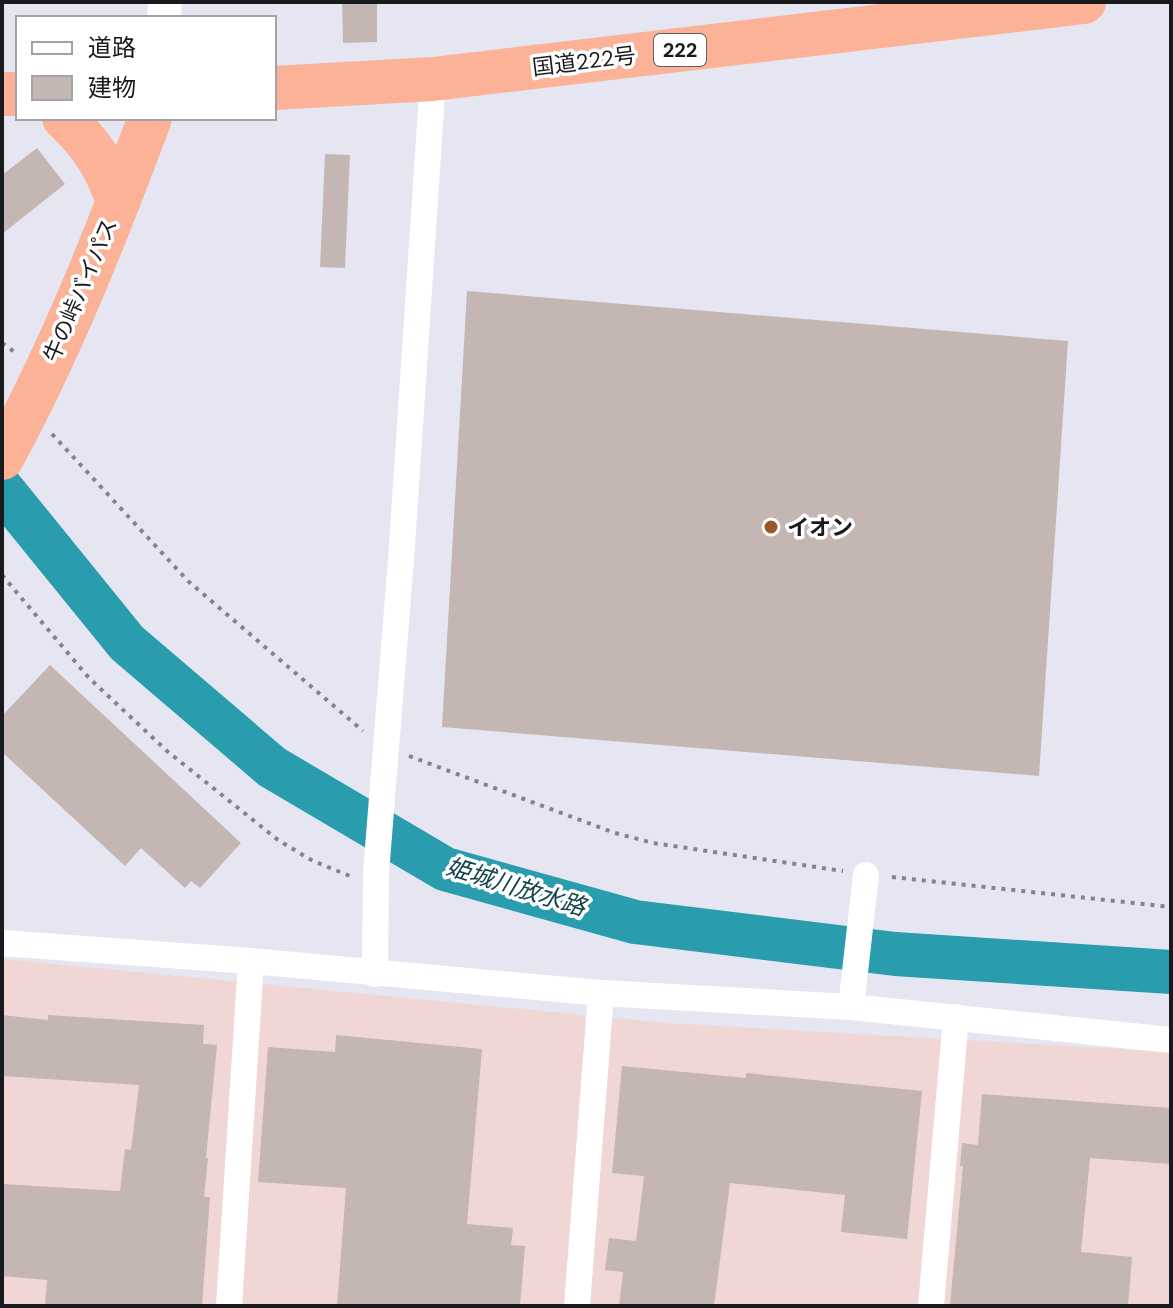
<svg xmlns="http://www.w3.org/2000/svg" width="1173" height="1308" font-family="'DM Sans','Noto Sans JP',sans-serif">
  <style>
    .industrial { fill: #f0d6d4 }
    .lines { fill: none; stroke-linecap: round; stroke-linejoin: round }
    .river { stroke: #299cae; stroke-width: 44 }
    .building { fill: #c4b6b3 }
    .path { stroke: #82838b; stroke-width: 4; stroke-dasharray: 4 6; stroke-linecap: butt }
    .minor { stroke: #fff; stroke-width: 26 }
    .tertiary { stroke: #fff; stroke-width: 34 }
    .trunk { stroke: #fcb296; stroke-width: 44 }
    .poi-dot { fill: #9b562a; stroke: #fff; stroke-width: 3 }
    .labels { text-anchor: middle; stroke-width: 7; stroke-linejoin: round; paint-order: stroke }
    .shield { fill: #fff; stroke: #5f5f62; stroke-width: 2 }
    .shield-label { font-size: 20px; font-weight: bold; fill: #1a1a1e }
    .street-label { font-size: 22px; fill: #1a1a1e; stroke: #fff }
    .poi-label { font-size: 22px; font-weight: bold; fill: #1a1a1e; stroke: #fff; text-anchor: start }
    .water-label { font-size: 24px; font-style: italic; fill: #13444c; stroke: #fff }
  </style>
  <rect width="100%" height="100%" fill="#e5e6f2"/>
  <!-- industrial -->
  <path class="industrial" d="M 2,959 L 666,1023 L 1171,1052 L 1171,1306 L 2,1306 Z"/>
  <g class="lines">
    <!-- river -->
    <path class="river" d="M 2,489 L 127,643 L 272,767 L 445,869 L 635,922 L 895,954 L 1171,972"/>
  </g>
  <!-- building -->
  <path class="building" d="M 342,2 L 377,2 L 377,42 L 343,43 Z
    M 37,148 L 65,184 L 2,234 L 2,175 Z
    M 325,154 L 350,155 L 345,268 L 320,267 Z
    M 467,291 L 1068,341 L 1039,776 L 442,727 Z
    M 50,665 L 241,843 L 200,888 L 191,881 L 185,888 L 141,848 L 125,866 L 2,752 L 2,716 Z
    M 2,1015 L 48,1020 L 48,1015 L 204,1025 L 203,1044 L 217,1045 L 206,1158 L 208,1158 L 204,1197 L 210,1197 L 202,1306 L 45,1306 L 47,1280 L 2,1276 L 2,1184 L 120,1191 L 125,1149 L 131,1150 L 139,1085 L 2,1076 Z
    M 336,1035 L 482,1049 L 467,1224 L 513,1228 L 511,1245 L 525,1246 L 520,1306 L 337,1306 L 346,1188 L 258,1182 L 268,1047 L 335,1052 Z
    M 622,1066 L 746,1078 L 746,1073 L 922,1091 L 907,1239 L 841,1232 L 845,1195 L 730,1183 L 714,1306 L 619,1306 L 623,1272 L 605,1270 L 609,1238 L 636,1241 L 644,1176 L 612,1173 Z
    M 982,1094 L 1171,1108 L 1171,1164 L 1090,1158 L 1081,1252 L 1132,1257 L 1128,1306 L 950,1305 L 963,1166 L 960,1166 L 962,1143 L 978,1145 Z"/>
  <g class="lines">
    <!-- path -->
    <path class="path" d="M 2,343 L 16,353
      M 52,434 L 188,581 L 363,731
      M 2,575 L 89,678 L 167,751 L 278,840 L 313,861 L 350,876
      M 409,756 L 615,833 L 653,843 L 843,871
      M 892,877 L 1171,907"/>
    <!-- minor -->
    <path class="minor" d="M 2,943 L 251,961 L 601,993 L 851,1007 L 1171,1040
      M 375,974 L 376,873 L 401,560 L 433,79
      M 851,1007 L 866,875
      M 229,1306 L 251,961
      M 577,1306 L 601,993
      M 931,1306 L 956,1017"/>
    <!-- tertiary -->
    <path class="tertiary" d="M 164,18 L 165,2"/>
    <!-- trunk -->
    <path class="trunk" d="M 274,88 L 433,79 L 1084,2
      M 2,94 L 18,94
      M 64,118 C 92,144 106,166 118,202
      M 2,458 C 61,350 107,233 150,118"/>
  </g>
  <!-- markers -->
  <circle class="poi-dot" cx="771" cy="527" r="8"/>
  <g class="labels">
    <!-- shield labels -->
    <rect class="shield" x="654" y="34" width="52" height="32" rx="6"/>
    <g class="shield-label">
      <text x="680" y="57">222</text>
    </g>
    <!-- street labels -->
    <g class="street-label">
      <text transform="translate(584 61) rotate(-7)" y="8">国道222号</text>
      <text transform="translate(80 290) rotate(-67)" y="8">牛の峠バイパス</text>
    </g>
    <!-- poi labels -->
    <g class="poi-label">
      <text x="787" y="535">イオン</text>
    </g>
    <!-- water labels -->
    <g class="water-label">
      <text transform="translate(516 887) rotate(17)" y="8">姫城川放水路</text>
    </g>
  </g>
  <!-- border -->
  <rect width="1173" height="1308" fill="none" stroke="#1a1a1e" stroke-width="8"/>
  <!-- legend -->
  <rect x="16" y="16" width="260" height="104" fill="#ffffff" stroke="#a3a3a5" stroke-width="2"/>
  <rect x="32" y="42" width="40" height="12" fill="#ffffff" stroke="#a3a3a5" stroke-width="2"/>
  <text x="88" y="56" font-size="24" fill="#1a1a1e">道路</text>
  <rect x="32" y="76" width="40" height="24" fill="#c4b6b3" stroke="#a3a3a5" stroke-width="2"/>
  <text x="88" y="96" font-size="24" fill="#1a1a1e">建物</text>
</svg>
